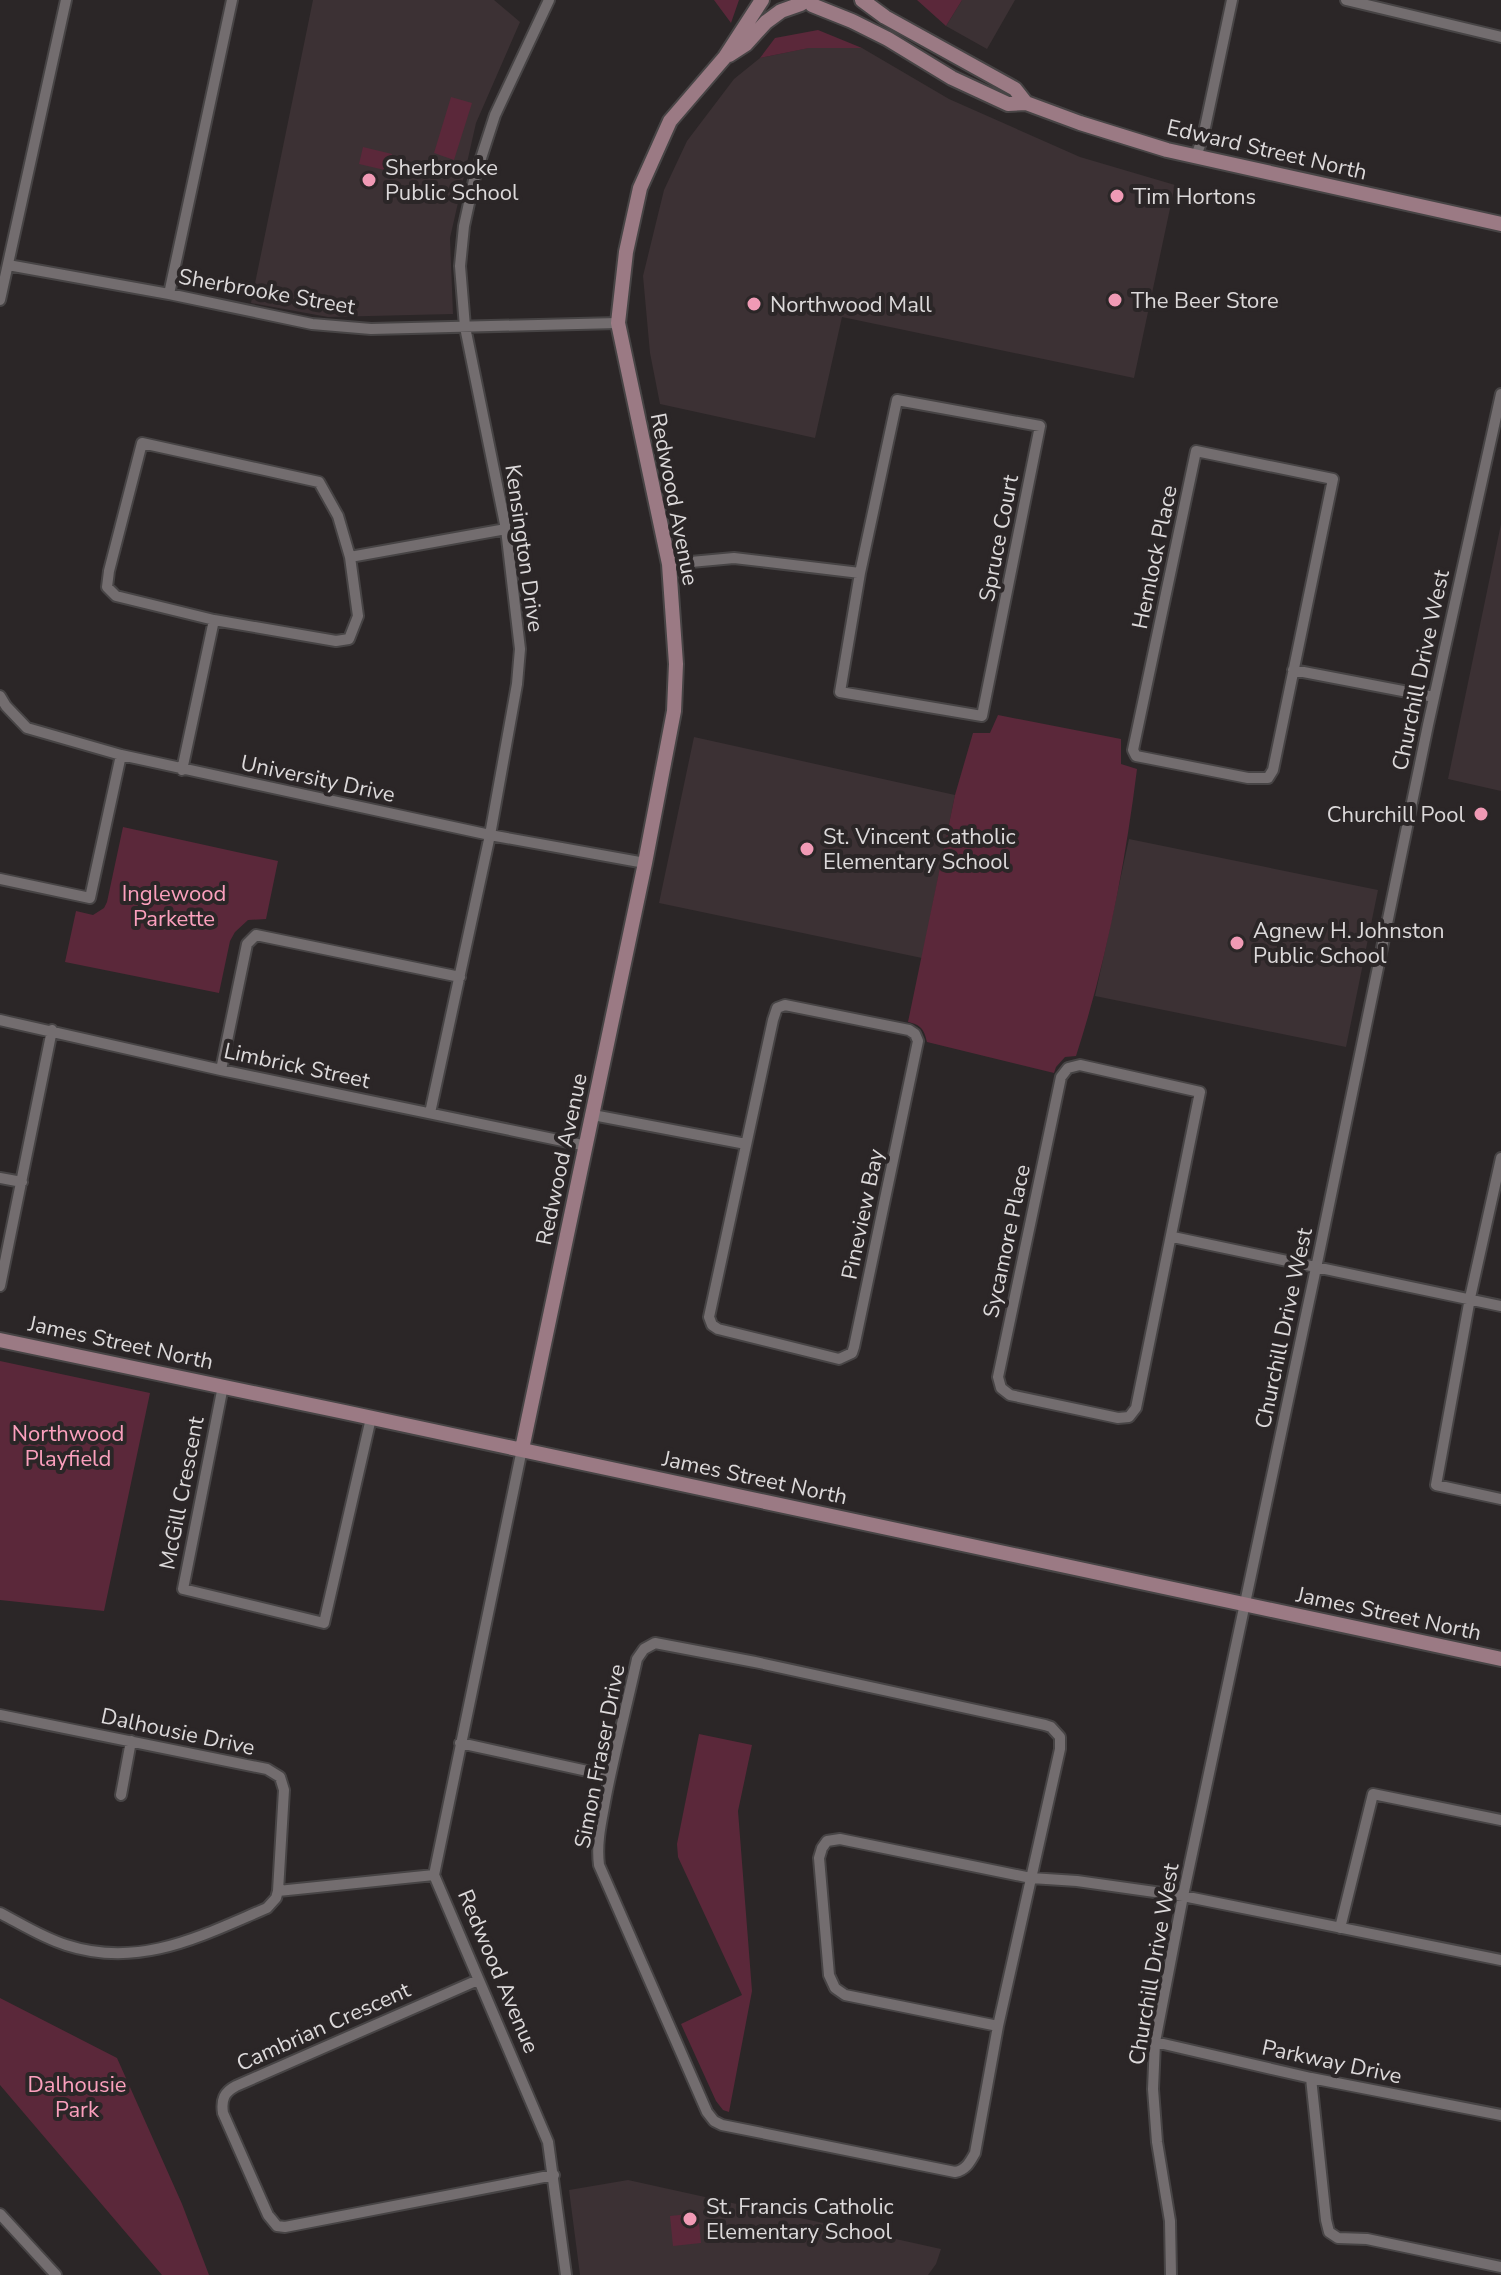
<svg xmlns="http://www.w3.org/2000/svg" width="1501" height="2275" font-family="'Nunito Sans',sans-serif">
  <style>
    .built { fill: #3c3134 }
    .green { fill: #5b283a }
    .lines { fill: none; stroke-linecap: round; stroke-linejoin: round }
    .street-casing { stroke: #474445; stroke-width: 14 }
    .secondary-casing { stroke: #474445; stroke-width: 18 }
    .street { stroke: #736d6f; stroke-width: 10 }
    .secondary { stroke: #9b7a84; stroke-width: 14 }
    .poi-dot { fill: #f09ab5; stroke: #2b2627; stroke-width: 3 }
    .labels { text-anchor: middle; stroke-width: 8; stroke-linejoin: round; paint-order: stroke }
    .street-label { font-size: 22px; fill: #dcd9da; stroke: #2b2627 }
    .poi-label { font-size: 22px; fill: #dcd9da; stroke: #2b2627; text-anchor: start }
    .park-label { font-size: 22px; fill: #fba0bd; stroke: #2b2627 }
  </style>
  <rect width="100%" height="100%" fill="#2b2627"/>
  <!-- built -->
  <path class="built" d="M 313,0 L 494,0 L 520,22 L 476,123 L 450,238 L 453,314 L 328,317 L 251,303 Z
    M 962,0 L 1015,0 L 987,49 L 946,26 Z
    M 808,48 L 862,48 L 949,99 L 1080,157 L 1175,185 L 1134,378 L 842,317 L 815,438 L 660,404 L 650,353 L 643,276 L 664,190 L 687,141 L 734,79 L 760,58 Z
    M 1501,524 L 1501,791 L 1448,779 Z
    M 694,737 L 955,795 L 922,958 L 659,903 Z
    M 1129,839 L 1378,890 L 1346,1047 L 1095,996 Z
    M 628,2180 L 941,2249 L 936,2264 L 928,2275 L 580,2275 L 569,2190 Z"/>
  <!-- green -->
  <path class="green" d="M 714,0 L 739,0 L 731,23 Z
    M 917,0 L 962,0 L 946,26 Z
    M 818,30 L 862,48 L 809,48 L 760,58 L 775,38 Z
    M 451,97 L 472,103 L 454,160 L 434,153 Z
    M 363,147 L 392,154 L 389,171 L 359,164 Z
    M 998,715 L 1121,739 L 1121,764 L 1137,769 C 1125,866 1106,963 1076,1056 L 1065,1057 L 1056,1067 L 1054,1073 L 927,1042 C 924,1029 921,1025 908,1022 L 955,795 L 973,733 L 990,733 Z
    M 123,827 L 278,861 L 266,919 L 248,920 L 235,932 L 230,941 L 219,993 L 65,962 L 76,911 L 93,915 L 104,908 L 107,902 Z
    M 0,1361 L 150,1393 L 104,1611 L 0,1600 Z
    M 699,1734 L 752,1745 L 738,1811 L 752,1991 L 729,2112 L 723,2110 L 716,2101 L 681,2024 L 742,1995 L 678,1857 L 677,1844 Z
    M 0,1998 L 117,2058 L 182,2204 L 209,2275 L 162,2275 L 0,2085 Z
    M 698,2213 L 701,2243 L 673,2246 L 670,2216 Z"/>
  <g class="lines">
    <defs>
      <path id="street" d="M 1346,0 L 1501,37
        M 1196,156 L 1203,137 L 1232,0
        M 8,265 L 169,294 L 312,324 L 371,329 L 618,323
        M 169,294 L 232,0
        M 0,300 L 66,0
        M 897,400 L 1040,426 L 982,716 L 840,692 L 860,573 Z
        M 142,443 L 319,482 L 338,516 L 350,557 L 358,616 L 349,639 L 336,641 L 214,620 L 116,596 L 107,587 L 109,571 Z
        M 1196,451 L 1333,479 L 1273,770 L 1268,778 L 1248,778 L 1136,756 L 1133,750 Z
        M 350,557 L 506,529
        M 669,564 L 734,558 L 860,573
        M 1293,670 L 1434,697
        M 0,696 L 6,706 L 27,728 L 121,755 L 490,835 L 645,863
        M 182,770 L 214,620
        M 0,879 L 90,898 L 121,755
        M 785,1005 L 909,1030 L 915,1034 L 918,1041 L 854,1347 L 852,1353 L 839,1359 L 718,1329 L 712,1325 L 709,1317 L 773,1020 L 777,1008 Z
        M 0,1020 L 221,1070 L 587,1146
        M 1080,1065 L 1200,1092 L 1136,1408 L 1129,1417 L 1118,1418 L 1010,1395 L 1001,1388 L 998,1377 L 1061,1077 L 1068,1068 Z
        M 221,1070 L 247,944 L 256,935 L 460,977
        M 430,1113 L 490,835 L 517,684 L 520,649 L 506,529 L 465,327 L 460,266 L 464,226 L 474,180 L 495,115 L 549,0
        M 593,1115 L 746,1144
        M 1501,1158 L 1470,1298 L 1436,1485 L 1501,1499
        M 0,1178 L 22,1182
        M 1173,1237 L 1501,1306
        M 0,1286 L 52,1030
        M 223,1386 L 183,1589 L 324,1623 L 371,1418
        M 522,1449 L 434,1875 L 548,2142 L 566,2275
        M 655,1643 L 755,1662 L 1045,1725 L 1051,1727 L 1060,1737 L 1060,1749 L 998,2026 L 975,2153 C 970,2162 966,2170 955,2172 L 722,2125 L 714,2121 L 707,2112 L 599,1865 C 596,1841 602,1819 606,1796 C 615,1750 627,1705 637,1659 L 644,1649 Z
        M 0,1715 L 267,1769 L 280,1777 L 284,1790 L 278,1891 L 276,1898 L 267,1908 C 201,1936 140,1969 66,1945 C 43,1938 21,1924 0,1913
        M 460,1743 L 610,1776
        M 121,1795 L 131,1741
        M 278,1891 L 434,1875
        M 1340,1928 L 1373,1794 L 1501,1820
        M 478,1980 L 236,2086 C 224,2092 221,2100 223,2113 L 268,2215 L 277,2226 L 285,2227 L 554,2175
        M 998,2026 L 845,1995 L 835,1988 L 829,1975 L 819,1858 L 822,1848 L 827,1841 L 840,1839 L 1031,1878 L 1077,1881 L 1183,1896 L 1501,1960
        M 1155,2042 L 1311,2078 L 1501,2115
        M 1311,2078 L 1326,2220 L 1329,2232 L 1338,2238 L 1367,2239 L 1501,2267
        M 0,2214 L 56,2275
        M 1171,2275 L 1170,2221 L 1157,2142 L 1153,2089 L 1155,2042 L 1183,1896 L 1316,1268 L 1428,725 L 1501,394"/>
      <path id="secondary" d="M 862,0 L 885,17 L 1015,89 L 1026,103
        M 812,5 L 852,21 L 888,39 L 952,78 L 1008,104 L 1026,103 L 1080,123 L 1167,150 L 1501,224
        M 729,55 L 746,44 L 766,22 L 781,11 L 801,4
        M 0,1340 C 501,1443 1000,1555 1501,1659
        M 522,1449 L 645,863 L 674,711 L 676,664 L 669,564 L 618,323 L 626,252 L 640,188 L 670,121 L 725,57 L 762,0"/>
    </defs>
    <!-- street casing -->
    <use href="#street" class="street-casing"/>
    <!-- secondary casing -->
    <use href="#secondary" class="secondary-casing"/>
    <!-- street -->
    <use href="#street" class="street"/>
    <!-- secondary -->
    <use href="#secondary" class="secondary"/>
  </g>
  <!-- markers -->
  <g class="poi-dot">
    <circle cx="369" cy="180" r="8"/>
    <circle cx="1117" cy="196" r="8"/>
    <circle cx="1115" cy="300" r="8"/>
    <circle cx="754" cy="304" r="8"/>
    <circle cx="1481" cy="814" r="8"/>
    <circle cx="807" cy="849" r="8"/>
    <circle cx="1237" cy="943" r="8"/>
    <circle cx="690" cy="2219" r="8"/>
  </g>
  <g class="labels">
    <!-- street labels -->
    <g class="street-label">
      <text transform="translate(1267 149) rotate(13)" y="8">Edward Street North</text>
      <text transform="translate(267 291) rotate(10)" y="8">Sherbrooke Street</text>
      <text transform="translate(675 499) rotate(79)" y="8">Redwood Avenue</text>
      <text transform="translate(998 538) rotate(-79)" y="8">Spruce Court</text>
      <text transform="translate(525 548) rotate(82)" y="8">Kensington Drive</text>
      <text transform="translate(1154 557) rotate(-78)" y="8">Hemlock Place</text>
      <text transform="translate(1420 670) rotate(-78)" y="8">Churchill Drive West</text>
      <text transform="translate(318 778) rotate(12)" y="8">University Drive</text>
      <text transform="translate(297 1065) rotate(12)" y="8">Limbrick Street</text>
      <text transform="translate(561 1159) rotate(-78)" y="8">Redwood Avenue</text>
      <text transform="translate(862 1214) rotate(-78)" y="8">Pineview Bay</text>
      <text transform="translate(1006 1241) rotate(-78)" y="8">Sycamore Place</text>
      <text transform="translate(1283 1328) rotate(-78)" y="8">Churchill Drive West</text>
      <text transform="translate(121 1342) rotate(12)" y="8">James Street North</text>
      <text transform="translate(755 1477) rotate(12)" y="8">James Street North</text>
      <text transform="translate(181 1493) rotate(-79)" y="8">McGill Crescent</text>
      <text transform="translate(1389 1613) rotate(12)" y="8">James Street North</text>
      <text transform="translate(178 1731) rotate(12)" y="8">Dalhousie Drive</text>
      <text transform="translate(599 1756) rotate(-79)" y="8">Simon Fraser Drive</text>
      <text transform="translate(1153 1964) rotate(-80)" y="8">Churchill Drive West</text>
      <text transform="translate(499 1971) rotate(67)" y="8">Redwood Avenue</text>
      <text transform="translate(323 2026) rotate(-24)" y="8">Cambrian Crescent</text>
      <text transform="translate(1332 2061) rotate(12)" y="8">Parkway Drive</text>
    </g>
    <!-- poi labels -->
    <g class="poi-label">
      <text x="385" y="175">Sherbrooke<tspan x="385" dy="25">Public School</tspan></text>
      <text x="1133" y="204">Tim Hortons</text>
      <text x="1131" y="308">The Beer Store</text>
      <text x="770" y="312">Northwood Mall</text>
      <text x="1465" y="822" text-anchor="end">Churchill Pool</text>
      <text x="823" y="844">St. Vincent Catholic<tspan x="823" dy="25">Elementary School</tspan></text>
      <text x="1253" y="938">Agnew H. Johnston<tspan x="1253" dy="25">Public School</tspan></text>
      <text x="706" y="2214">St. Francis Catholic<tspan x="706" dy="25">Elementary School</tspan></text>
    </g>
    <!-- park labels -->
    <g class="park-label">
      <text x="174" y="901">Inglewood<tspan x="174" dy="25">Parkette</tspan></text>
      <text x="68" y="1441">Northwood<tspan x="68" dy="25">Playfield</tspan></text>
      <text x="77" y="2092">Dalhousie<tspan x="77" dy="25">Park</tspan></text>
    </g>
  </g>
</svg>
